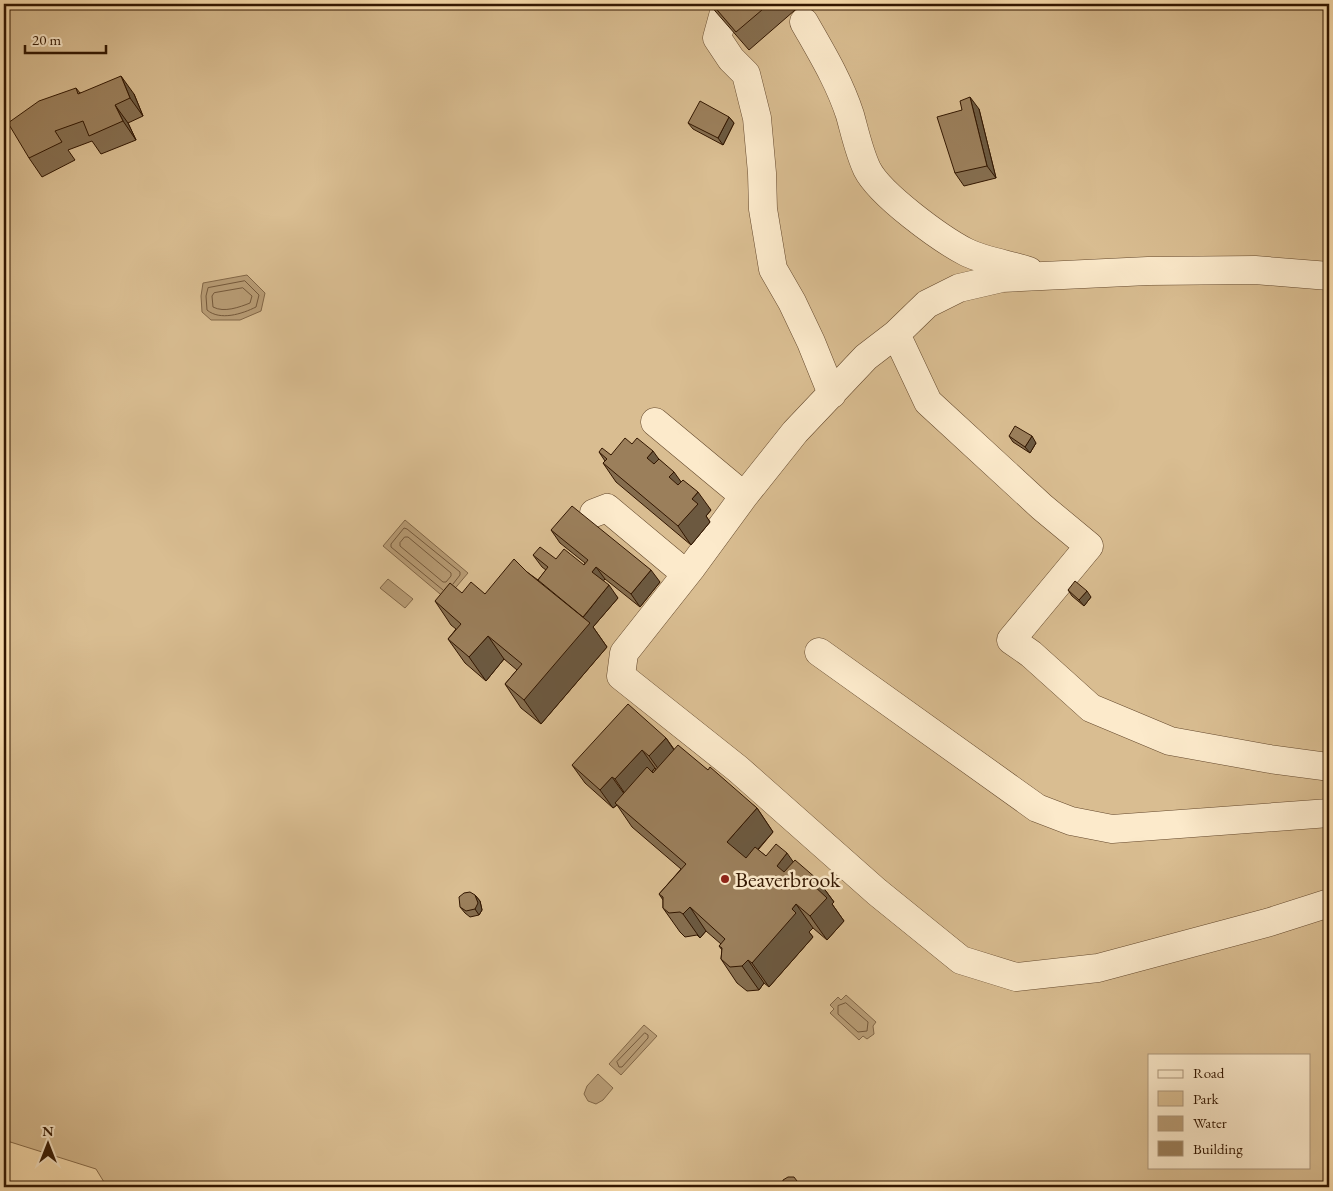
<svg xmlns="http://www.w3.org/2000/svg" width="1333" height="1191" font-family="'EB Garamond',serif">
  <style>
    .green { fill: #d9bd91; stroke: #866a48; fill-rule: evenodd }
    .water { fill: #b79b74; stroke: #826646 }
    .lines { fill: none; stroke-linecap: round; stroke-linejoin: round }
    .shore { stroke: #74583a; stroke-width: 1 }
    .minor-casing { stroke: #64482c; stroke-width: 29 }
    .minor { stroke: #fceacb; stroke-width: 28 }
    .wall { fill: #856d4e; stroke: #321600; fill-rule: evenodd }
    .shaded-wall { fill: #6c5940; stroke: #321600 }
    .building { fill: #9b7f5b; stroke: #321600 }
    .poi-dot { fill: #8f2418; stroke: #fceacb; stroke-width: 2 }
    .labels { text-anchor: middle; stroke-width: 5; stroke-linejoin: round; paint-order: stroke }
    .poi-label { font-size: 22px; fill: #321600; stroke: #fceacb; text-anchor: start }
  </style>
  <rect width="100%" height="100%" fill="#fbdfaf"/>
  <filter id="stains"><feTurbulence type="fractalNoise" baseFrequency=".004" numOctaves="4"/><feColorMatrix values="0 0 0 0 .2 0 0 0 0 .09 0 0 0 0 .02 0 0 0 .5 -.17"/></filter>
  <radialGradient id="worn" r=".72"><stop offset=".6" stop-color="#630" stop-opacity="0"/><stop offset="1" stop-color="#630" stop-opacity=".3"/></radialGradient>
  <!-- green -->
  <path class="green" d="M 4,4 L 1329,4 L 1329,1187 L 107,1187 L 96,1169 L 4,1140 ZM 1149,1055 L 1309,1055 L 1309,1167 L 1149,1167 Z"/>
  <!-- water -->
  <path class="water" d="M 247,275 L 265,293 L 261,311 L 240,320 L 211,320 L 202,312 L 201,296 L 203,283 Z
    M 405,520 L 468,573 L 446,599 L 383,546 Z
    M 388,579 L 413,599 L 405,608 L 380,588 Z
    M 846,995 L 876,1022 L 873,1026 L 874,1034 L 867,1039 L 863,1036 L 859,1040 L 830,1013 L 834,1009 L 830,1005 L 838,997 L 841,1000 Z
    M 644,1025 L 657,1036 L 621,1075 L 609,1064 Z
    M 598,1074 L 613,1088 L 603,1100 L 596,1104 L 588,1101 L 584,1094 L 587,1086 Z"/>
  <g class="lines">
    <!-- shore -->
    <path class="shore" d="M 245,281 L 259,295 L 256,307 C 242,314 220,321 207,310 L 206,296 L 208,288 Z
      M 243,288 L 252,296 L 250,303 C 240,307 224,313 213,307 L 212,296 L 214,293 Z
      M 405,537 L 408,537 L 451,573 L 451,576 L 446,582 L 443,582 L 400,546 L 400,543 Z
      M 443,590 L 391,547 L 391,544 L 404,528 L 407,529 L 460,572 L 460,575 L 453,584
      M 846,1003 L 868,1022 L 867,1031 L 858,1032 L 838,1014 L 838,1006 Z
      M 645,1033 L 648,1035 L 648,1038 L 622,1067 L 619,1067 L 617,1062 Z"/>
    <defs>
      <path id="minor" d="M 723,16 L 717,38 L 731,59 L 746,74 L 757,118 L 762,173 L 763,209 L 773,269 L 792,302 L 811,342 L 832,394
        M 804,22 C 821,52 839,81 850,115 C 855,133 859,152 867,169 C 880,195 941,239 966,252 C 981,260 1011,265 1029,271
        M 1329,276 L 1255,270 L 1148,271 L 1002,278 L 959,288 L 927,304 L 896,334 L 866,357 L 795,432 L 744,496 L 692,567 L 624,653 L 621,676 L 738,769 L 877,892 L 961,960 L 1016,977 L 1098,968 L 1270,922 L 1329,903
        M 896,334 L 928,402 L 1042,507 L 1089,546 L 1011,640 L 1031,654 L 1091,708 L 1170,741 L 1270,759 L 1329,767
        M 655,422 L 744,496
        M 594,513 L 607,508 L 686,574
        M 819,652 L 1037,808 L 1071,821 L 1112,829 L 1329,813"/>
    </defs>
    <!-- minor casing -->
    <use href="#minor" class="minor-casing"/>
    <!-- minor -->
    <use href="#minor" class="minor"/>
  </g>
  <!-- wall -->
  <path class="wall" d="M 709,4 L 802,4 L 749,50 Z
    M 76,88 L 80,93 L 134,94 L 143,116 L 128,123 L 136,140 L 101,154 L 92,141 L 68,150 L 75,160 L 42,177 L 29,158 Z
    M 979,109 L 996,178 L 964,186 L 955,173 L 962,110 Z
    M 729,117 L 734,123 L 723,145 L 693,129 L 688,123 Z
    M 1009,436 L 1036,443 L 1030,453 L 1013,442 Z
    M 632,444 L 659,459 L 681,482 L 711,510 L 706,516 L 710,522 L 691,545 L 616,482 L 603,463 L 605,461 L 599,452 L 611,455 Z
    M 551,530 L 660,582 L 640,607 L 605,579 L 603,581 L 618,598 L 593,627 L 607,647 L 541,724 L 521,708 L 505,684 L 517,670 L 504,659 L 486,681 L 465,663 L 448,639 L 456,629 L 451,625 L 435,601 L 462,593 L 485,594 L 527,572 L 538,580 L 546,570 L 542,567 L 533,555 L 584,565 L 585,563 L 560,543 Z
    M 1068,590 L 1091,597 L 1084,606 L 1072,596 Z
    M 666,738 L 674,749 L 708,770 L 757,808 L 773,832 L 758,850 L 766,856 L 793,862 L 817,879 L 834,902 L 832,904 L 844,921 L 827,940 L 813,928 L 809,932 L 813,937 L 769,987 L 764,983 L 759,990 L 747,991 L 737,983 L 721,959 L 722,950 L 719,946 L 721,944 L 706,931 L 700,938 L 697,935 L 685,937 L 680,932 L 663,908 L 663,900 L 659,894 L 681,869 L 632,827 L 617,805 L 613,808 L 585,783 L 572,765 ZM 655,768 L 656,769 L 653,773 L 652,772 Z
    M 475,895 L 480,901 L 482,910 L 479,915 L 470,917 L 465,913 L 460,907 Z"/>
  <!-- shaded-wall -->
  <path class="shaded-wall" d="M 121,76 L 134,94 L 143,116 L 130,98 Z
    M 970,97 L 979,109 L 996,178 L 987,166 Z
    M 115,105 L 128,123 L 136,140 L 123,121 Z
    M 729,117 L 734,123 L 723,145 L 718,138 Z
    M 1032,436 L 1036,443 L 1030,453 L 1025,447 Z
    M 653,451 L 666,469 L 660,476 L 647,458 Z
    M 674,472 L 687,490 L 682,496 L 669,477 Z
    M 698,492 L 711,510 L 706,516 L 710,522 L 691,545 L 678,526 L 692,499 Z
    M 596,567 L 605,579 L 601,584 L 592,572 Z
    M 651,570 L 660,582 L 640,607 L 631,594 Z
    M 609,585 L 618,598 L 593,627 L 607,647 L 541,724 L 524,700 L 581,620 Z
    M 1087,591 L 1091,597 L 1084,606 L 1079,600 Z
    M 488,636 L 504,659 L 486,681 L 469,657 Z
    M 666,738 L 678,756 L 662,774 L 649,756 Z
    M 642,750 L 655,768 L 628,798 L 615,779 Z
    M 612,777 L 625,795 L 615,803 L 617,805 L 613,808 L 600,790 Z
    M 757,808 L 773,832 L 744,865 L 727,842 Z
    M 787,853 L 804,877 L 793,889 L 777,866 Z
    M 817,879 L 834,902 L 832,904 L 844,921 L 827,940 L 810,916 L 812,884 Z
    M 475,895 L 480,901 L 482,910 L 479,915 L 475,909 Z
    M 796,904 L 813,928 L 809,932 L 813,937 L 769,987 L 752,963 L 792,909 Z
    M 690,907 L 706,931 L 700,938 L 683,914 Z
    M 748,960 L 764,983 L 759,990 L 742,966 Z"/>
  <!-- building -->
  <path class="building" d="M 712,4 L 769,4 L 736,32 Z
    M 121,76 L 130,98 L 115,105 L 123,121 L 89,136 L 83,121 L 55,131 L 62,142 L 29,158 L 8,123 L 39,101 L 76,88 L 78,94 Z
    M 970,97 L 987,166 L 955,173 L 937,117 L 962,110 L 960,101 Z
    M 700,101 L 729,117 L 718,138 L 688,123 Z
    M 1015,426 L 1032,436 L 1025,447 L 1009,436 Z
    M 625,438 L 632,444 L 637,438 L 653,451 L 647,458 L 654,464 L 659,459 L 674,472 L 669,477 L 678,485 L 683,480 L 698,492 L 692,499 L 698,504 L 678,526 L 603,463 L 607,459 L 599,452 L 602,448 L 611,455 Z
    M 572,506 L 651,570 L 631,594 L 596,567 L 592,572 L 609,585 L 583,617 L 538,580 L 548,567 L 533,555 L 540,547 L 556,559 L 564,549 L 584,565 L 588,560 L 551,530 Z
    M 514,559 L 527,572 L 590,623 L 524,700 L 505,684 L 522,664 L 488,636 L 469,657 L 448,639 L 461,624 L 435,601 L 450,583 L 462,593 L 471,582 L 485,594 Z
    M 1075,581 L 1087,591 L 1079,600 L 1068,590 Z
    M 628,704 L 666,738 L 649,756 L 642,750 L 615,779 L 612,777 L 600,790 L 572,765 Z
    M 678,745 L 708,770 L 710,767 L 757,808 L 727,842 L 746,858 L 755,847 L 766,856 L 776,844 L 787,853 L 777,866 L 784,872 L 795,860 L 817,879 L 812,884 L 827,898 L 810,916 L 796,904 L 792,909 L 796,913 L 752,963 L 748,960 L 742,966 L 730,967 L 721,959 L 722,948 L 719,946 L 725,939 L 690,907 L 683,914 L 680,912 L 669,913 L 663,908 L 663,897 L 659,894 L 686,864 L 615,803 L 647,767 L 653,773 Z
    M 470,892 L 475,895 L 478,903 L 475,909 L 466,911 L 460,907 L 459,897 L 464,893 Z
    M 788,1177 L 794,1177 L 800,1185 L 799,1187 L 782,1187 L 783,1180 Z"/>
  <!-- markers -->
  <circle class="poi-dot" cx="725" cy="879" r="5"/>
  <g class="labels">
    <!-- poi labels -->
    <g class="poi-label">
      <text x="735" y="887">Beaverbrook</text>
    </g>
  </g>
  <!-- margin -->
  <rect width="1333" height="1191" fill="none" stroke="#fbdfaf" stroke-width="20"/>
  <rect x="5" y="5" width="1323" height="1181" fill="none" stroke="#321600" stroke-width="2.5"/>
  <rect x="10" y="10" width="1313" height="1171" fill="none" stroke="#321600"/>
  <!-- legend -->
  <rect x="1148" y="1054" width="162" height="115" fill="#fceacb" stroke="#ab957a"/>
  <rect x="1158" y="1070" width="25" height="8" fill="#fceacb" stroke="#ab957a"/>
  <text x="1193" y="1078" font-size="15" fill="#321600">Road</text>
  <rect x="1158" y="1091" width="25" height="15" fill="#d9bd91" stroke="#ab957a"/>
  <text x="1193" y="1104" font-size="15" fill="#321600">Park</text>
  <rect x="1158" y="1116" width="25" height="15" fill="#b79b74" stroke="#ab957a"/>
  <text x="1193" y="1128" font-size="15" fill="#321600">Water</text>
  <rect x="1158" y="1141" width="25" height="15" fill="#9b7f5b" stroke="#ab957a"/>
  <text x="1193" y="1154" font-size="15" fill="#321600">Building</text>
  <!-- north arrow -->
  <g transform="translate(48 1144)" stroke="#fceacb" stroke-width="4" paint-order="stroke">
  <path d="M0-4L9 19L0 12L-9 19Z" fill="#321600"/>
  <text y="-8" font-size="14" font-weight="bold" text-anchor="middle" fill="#321600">N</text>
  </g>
  <!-- scale -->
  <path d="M25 45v8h81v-8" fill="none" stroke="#321600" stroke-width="2.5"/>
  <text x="32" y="45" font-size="15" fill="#321600" stroke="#fceacb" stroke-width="4" paint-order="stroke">20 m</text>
  <rect width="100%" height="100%" filter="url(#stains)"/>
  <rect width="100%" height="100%" fill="url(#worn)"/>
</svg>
